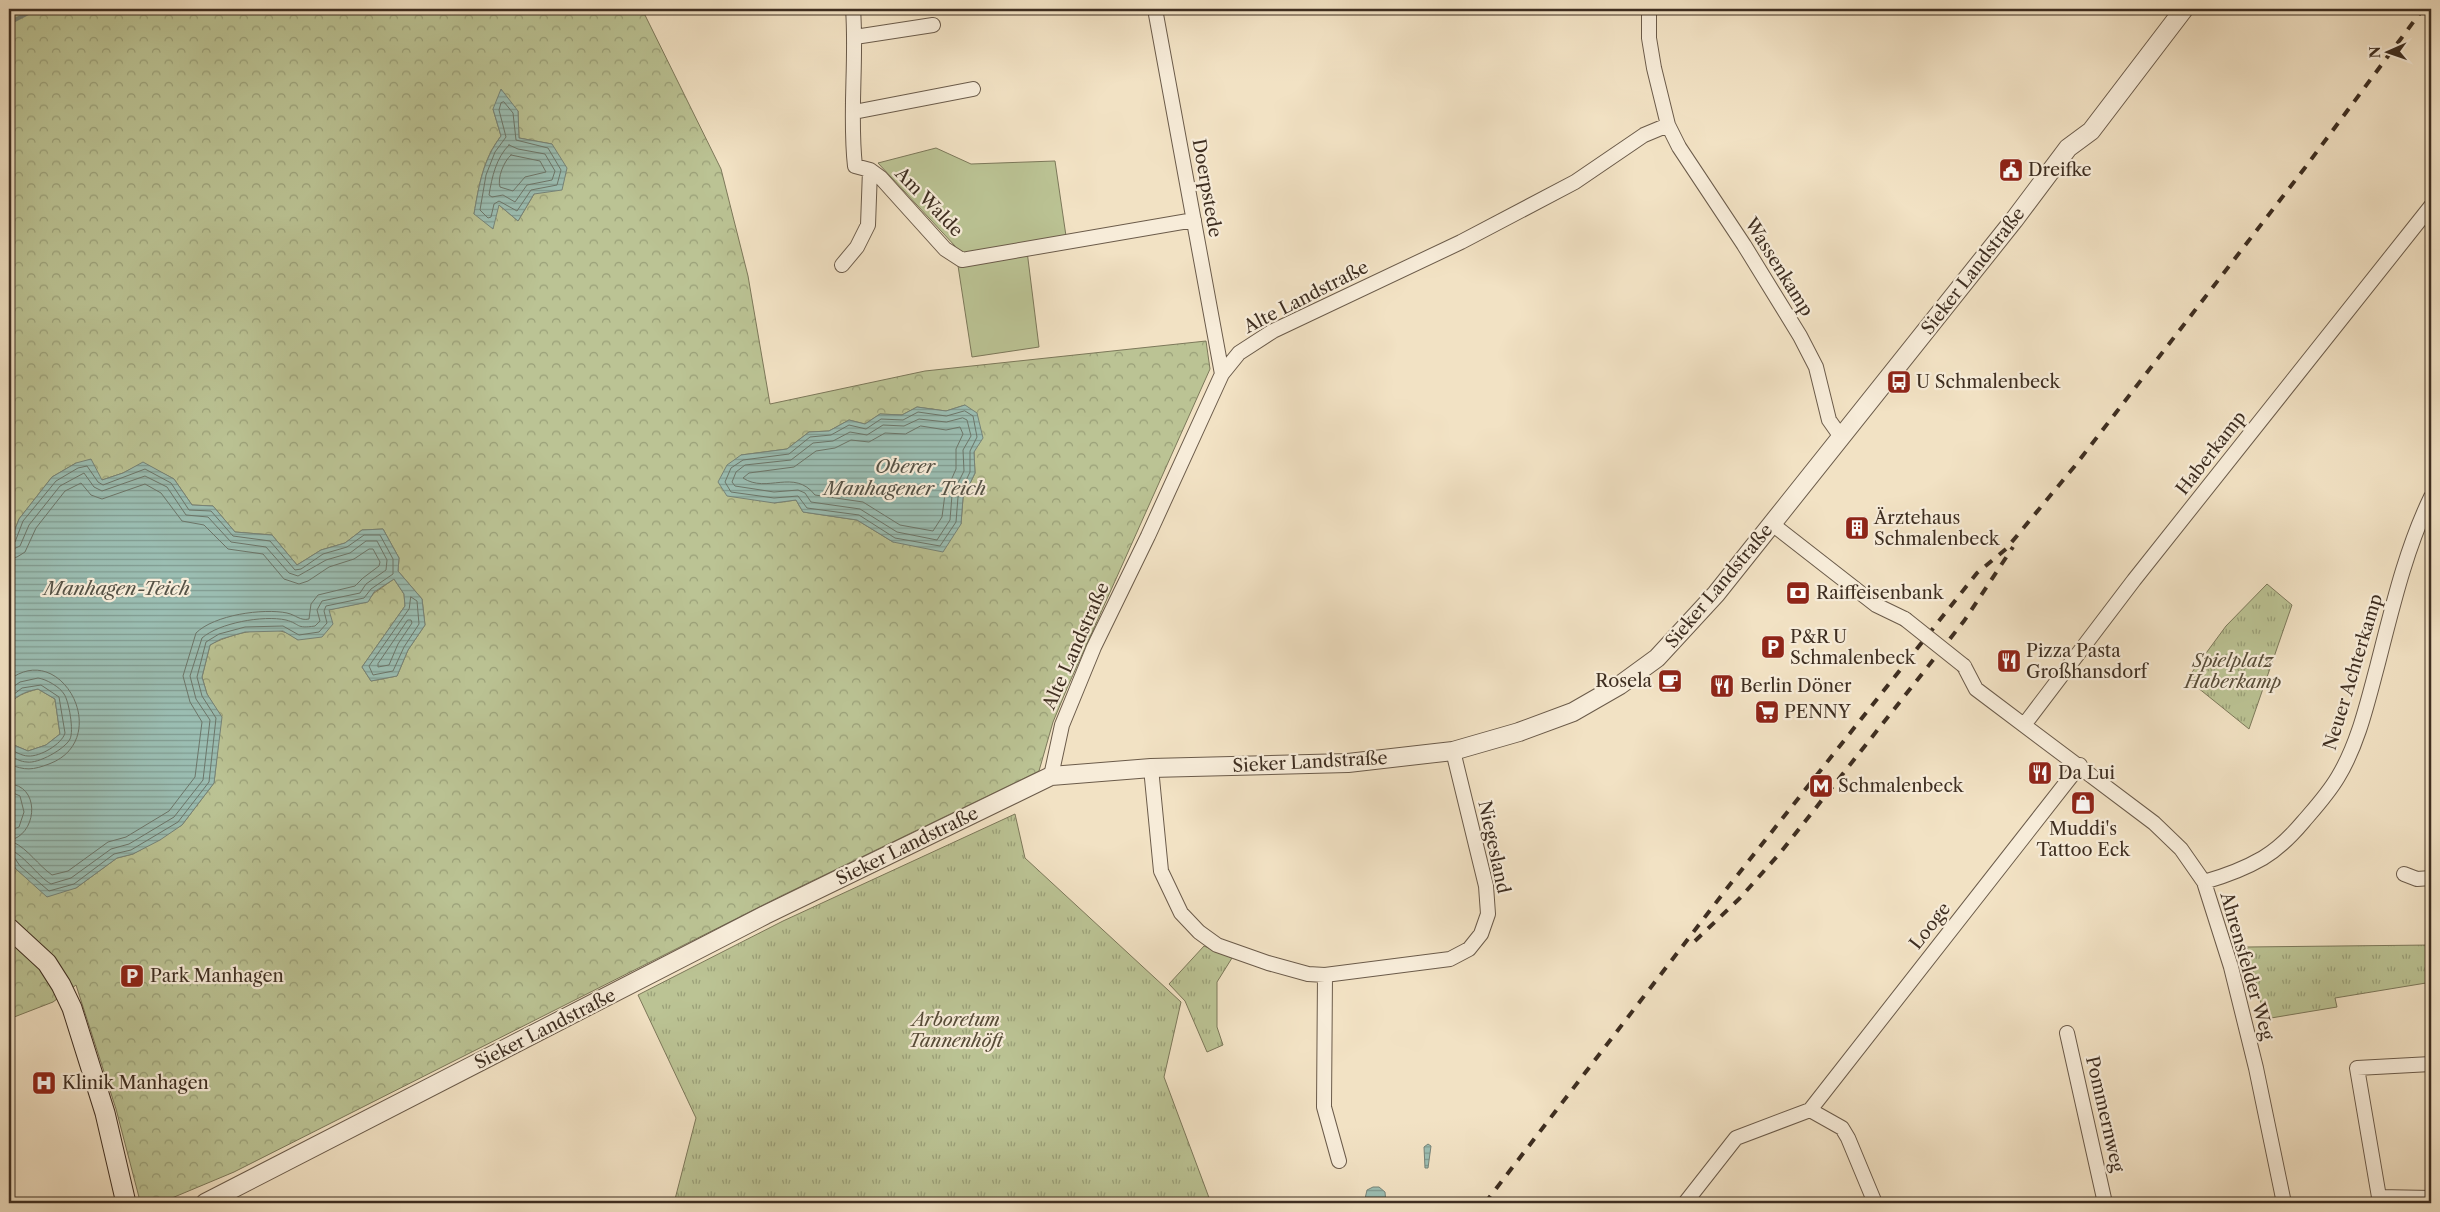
<svg xmlns="http://www.w3.org/2000/svg" width="2440" height="1212" font-family="'Libre Caslon Text',serif">
  <style>
    .green { fill: #bbc394; stroke: #7c785a }
    .forest { fill: url(#forest-crowns); stroke: #7c785a; fill-rule: evenodd }
    .park { fill: url(#park-tufts); stroke: #7c785a }
    .water { fill: url(#water-rules); stroke: #768479 }
    .lines { fill: none; stroke-linecap: round; stroke-linejoin: round }
    .shore { stroke: #6c766a; stroke-width: 1 }
    .stream { stroke: #768479; stroke-width: 4 }
    .minor-casing { stroke: #6b5b4a; stroke-width: 16 }
    .tertiary-casing { stroke: #6b5b4a; stroke-width: 20 }
    .secondary-casing { stroke: #3e2e21; stroke-width: 21 }
    .minor { stroke: #f7ecd9; stroke-width: 14 }
    .tertiary { stroke: #f7ecd9; stroke-width: 18 }
    .secondary { stroke: #f7ecd9; stroke-width: 19 }
    .rail { stroke: #3e2e21; stroke-width: 4; stroke-dasharray: 9 9; stroke-linecap: butt }
    .minor-bridge-casing { stroke: #6b5b4a; stroke-width: 16; stroke-linecap: butt }
    .minor-bridge { stroke: #f7ecd9; stroke-width: 14 }
    .labels { text-anchor: middle; stroke-width: 4.5; stroke-linejoin: round; paint-order: stroke }
    .poi-label { font-size: 18px; fill: #3e2e21; stroke: #f7ecd9; text-anchor: start }
    .street-label { font-size: 18px; fill: #3e2e21; stroke: #f7ecd9 }
    .park-label { font-size: 18px; font-style: italic; fill: #574c38; stroke: #f7ecd9 }
    .water-label { font-size: 19px; font-style: italic; fill: #555246; stroke: #f7ecd9 }
  </style>
  <defs>
    <pattern id="forest-crowns" width="20" height="18" patternUnits="userSpaceOnUse" patternTransform="scale(1.25)"><rect width="20" height="18" fill="#bbc394"/><path d="M2 6a3 3 0 1 1 6 0M12 15a3 3 0 1 1 6 0" fill="none" stroke="#999f78"/></pattern>
    <pattern id="park-tufts" width="24" height="20" patternUnits="userSpaceOnUse" patternTransform="scale(1.25)"><rect width="24" height="20" fill="#bbc394"/><path d="M3 7l-1-3M5 7V3M7 7l1-3M15 17l-1-3M17 17v-4M19 17l1-3" fill="none" stroke="#999f78"/></pattern>
    <pattern id="water-rules" width="6" height="5" patternUnits="userSpaceOnUse" patternTransform="scale(1.25)"><rect width="6" height="5" fill="#9bbeb3"/><path d="M0 2.5h6" fill="none" stroke="#809b91"/></pattern>
  </defs>
  <rect width="100%" height="100%" fill="#f2e2c4"/>
  <filter id="stains"><feTurbulence type="fractalNoise" baseFrequency=".004" numOctaves="4"/><feColorMatrix values="0 0 0 0 .2 0 0 0 0 .09 0 0 0 0 .02 0 0 0 .5 -.17"/></filter>
  <radialGradient id="worn" r=".72"><stop offset=".6" stop-color="#630" stop-opacity="0"/><stop offset="1" stop-color="#630" stop-opacity=".3"/></radialGradient>
  <!-- green -->
  <path class="green" d="M 936,148 L 971,164 L 1055,161 L 1066,236 L 1026,243 L 1039,347 L 972,357 L 955,246 L 878,163 Z"/>
  <!-- forest -->
  <path class="forest" d="M 9,9 L 642,9 L 721,169 L 748,276 L 770,404 L 925,371 L 1206,341 L 1210,369 L 1068,686 L 1053,722 L 1039,771 L 781,896 L 234,1172 L 160,1203 L 145,1203 L 140,1201 L 116,1109 L 76,985 L 53,1002 L 9,1019 L 9,858 L 16,869 L 23,875 L 76,888 L 117,858 L 133,854 L 182,825 L 214,783 L 221,717 L 207,694 L 202,677 L 210,645 C 227,635 265,625 284,632 C 289,633 294,637 298,640 L 328,610 L 367,602 L 374,593 L 394,579 L 404,594 L 405,606 L 362,667 L 371,681 L 397,676 L 408,650 L 425,625 L 422,599 L 398,571 L 399,558 L 383,529 L 362,530 L 345,543 L 321,550 L 297,565 L 272,535 L 235,532 L 213,506 L 192,505 L 174,479 L 143,463 L 123,473 L 102,480 L 76,463 L 52,477 L 19,519 L 9,545 ZM 493,109 L 518,111 L 519,138 L 552,144 L 534,194 L 518,221 L 499,205 L 474,214 C 479,185 483,159 501,136 ZM 965,405 L 974,452 L 975,473 L 963,498 L 961,524 L 893,542 L 857,520 L 803,512 L 796,500 L 774,503 L 741,455 L 787,449 L 809,432 L 829,431 L 849,420 L 865,424 L 880,414 L 902,415 L 917,407 L 946,411 Z
    M 38,689 L 55,699 L 60,734 L 46,745 L 28,751 L 9,743 L 9,708 C 12,696 27,692 38,689 Z"/>
  <!-- park -->
  <path class="park" d="M 2267,584 L 2292,605 L 2249,729 L 2187,679 L 2226,626 Z
    M 1015,814 L 1025,858 L 1181,1002 L 1164,1077 L 1211,1203 L 674,1203 L 696,1118 L 638,995 L 783,921 Z
    M 2431,945 L 2431,1034 L 2426,983 L 2335,998 L 2337,1007 L 2265,1019 L 2247,947 Z
    M 1204,946 L 1232,958 L 1217,982 L 1217,1027 L 1223,1045 L 1207,1052 L 1185,1001 L 1169,984 Z"/>
  <!-- water -->
  <path class="water" d="M 501,89 L 518,111 L 519,138 L 552,144 L 567,168 L 562,190 L 534,194 L 518,221 L 499,205 L 493,229 L 474,214 C 479,185 483,160 501,136 L 493,109 Z
    M 965,405 L 977,413 L 983,438 L 974,452 L 975,473 L 963,498 L 961,524 L 943,552 L 893,542 L 857,520 L 803,512 L 796,500 L 774,503 L 727,496 L 718,482 L 727,465 L 741,455 L 787,449 L 809,432 L 829,431 L 849,420 L 865,424 L 880,414 L 902,415 L 917,407 L 946,411 Z
    M 91,459 L 102,480 L 123,473 L 143,462 L 174,479 L 192,505 L 213,506 L 235,532 L 272,535 L 297,565 L 321,550 L 345,543 L 362,530 L 383,529 L 399,558 L 398,571 L 422,599 L 425,625 L 408,650 L 397,676 L 371,681 L 362,667 L 405,606 L 404,594 L 394,579 L 374,592 L 368,602 L 329,610 L 333,624 L 322,637 L 298,640 L 283,631 L 245,632 L 221,639 L 210,645 L 202,677 L 207,694 L 222,717 L 214,783 L 182,825 L 160,840 L 133,854 L 117,858 L 76,888 L 47,897 L 16,869 L 9,858 L 9,828 L 13,812 L 9,793 L 9,743 L 28,751 L 46,745 L 60,734 L 55,699 L 38,689 C 27,691 12,696 9,708 L 9,545 L 19,519 L 52,477 L 76,463 Z
    M 1428,1144 L 1431,1146 L 1428,1168 L 1425,1168 L 1424,1147 Z
    M 1373,1187 L 1379,1187 L 1385,1192 L 1386,1203 L 1364,1203 L 1367,1190 Z"/>
  <g class="lines">
    <!-- shore -->
    <path class="shore" d="M 504,102 L 513,113 L 516,140 L 548,148 L 561,170 L 557,185 L 531,190 L 517,211 L 499,201 L 494,204 L 491,217 L 488,218 L 480,210 L 486,175 L 495,152 L 506,137 L 499,110 L 501,103 Z
      M 509,145 L 518,149 L 545,154 L 555,171 L 552,180 L 527,185 L 515,202 L 503,195 L 492,197 L 489,195 C 492,177 496,158 509,145 Z
      M 511,155 L 540,161 L 546,172 L 525,177 L 513,191 L 500,187 C 497,178 504,161 511,155 Z
      M 965,411 L 973,416 L 977,437 L 970,451 L 970,472 L 958,497 L 956,522 L 940,546 L 895,538 L 859,515 L 807,508 L 798,496 L 774,498 L 731,492 L 725,482 L 731,468 L 743,460 L 789,454 L 810,437 L 831,435 L 849,425 L 866,429 L 881,419 L 903,420 L 918,412 L 946,416 Z
      M 963,418 L 967,420 L 971,436 L 963,450 L 964,471 L 952,495 L 950,520 L 937,540 L 897,532 L 860,509 L 811,502 L 805,493 L 798,490 L 774,492 L 735,486 L 732,482 L 736,472 L 745,465 L 791,460 L 813,443 L 833,441 L 850,432 L 867,435 L 883,425 L 904,426 L 919,419 L 946,422 Z
      M 921,426 L 946,430 L 960,427 L 963,434 L 956,449 L 956,469 L 945,494 L 942,517 L 933,531 L 900,525 L 863,502 L 815,495 C 794,468 767,494 743,478 L 749,473 L 794,467 L 816,451 L 835,448 L 851,440 L 869,442 L 885,433 L 905,434 Z
      M 9,545 L 15,542 L 23,521 L 56,481 L 78,468 L 87,466 L 98,482 L 103,485 L 145,469 L 171,483 L 189,510 L 211,511 L 233,536 L 270,541 L 295,570 L 301,569 L 323,554 L 347,547 L 364,535 L 380,535 L 393,559 L 393,574 L 371,589 L 364,598 L 326,606 L 324,611 L 327,623 L 319,632 L 299,635 L 283,626 L 245,627 L 219,634 L 206,642 L 197,677 L 202,696 L 216,718 L 209,782 L 178,822 L 131,850 L 114,854 L 74,884 L 49,891 L 20,866 L 14,857 L 9,856
      M 9,551 L 20,546 L 29,525 L 60,486 L 84,473 L 94,487 L 102,491 L 145,476 L 167,487 L 186,515 L 208,517 L 231,542 L 266,547 L 289,573 L 298,576 L 326,560 L 350,553 L 366,541 L 377,541 L 387,560 L 386,570 L 366,584 L 360,593 L 322,601 L 317,610 L 320,621 L 315,626 C 295,629 301,624 286,620 C 263,615 219,623 202,638 L 190,676 L 196,699 L 210,720 L 203,780 L 174,817 L 129,844 L 111,849 L 71,878 L 51,884 C 38,877 21,851 9,850
      M 9,559 L 17,557 L 25,552 L 36,528 L 65,491 L 81,483 L 91,495 L 102,499 L 145,484 L 161,493 L 182,521 L 204,525 L 228,549 L 263,554 L 284,579 L 299,584 L 308,581 L 329,567 L 354,559 L 369,549 L 373,549 L 380,562 L 379,566 L 363,578 L 355,586 L 318,595 L 311,604 L 309,619 C 300,621 296,615 287,613 C 263,608 214,615 196,633 L 183,676 L 190,702 L 202,722 L 195,777 L 169,811 L 126,837 L 108,842 L 68,871 L 52,875 C 38,865 28,849 13,842 L 14,839 C 38,829 39,785 9,784
      M 411,597 L 417,601 L 419,624 L 404,647 L 393,671 L 373,675 L 369,666 L 409,609 Z
      M 408,620 L 411,620 L 412,623 L 398,644 L 389,665 L 378,667 L 378,664 Z
      M 9,680 C 62,638 114,740 49,764 C 33,770 25,771 9,764
      M 9,690 L 20,682 L 38,678 C 46,679 60,687 64,694 C 69,701 74,731 70,739 C 65,749 38,764 27,762 C 21,762 14,758 9,755
      M 9,698 L 22,688 L 41,685 L 59,697 L 65,733 C 62,744 40,757 28,756 C 22,756 14,751 9,749
      M 9,791 L 20,796 L 24,812 L 19,827 L 9,831"/>
    <!-- stream -->
    <path class="stream" d="M 9,23 L 36,9"/>
    <defs>
      <path id="minor" d="M 853,9 C 857,61 849,114 855,166 L 870,170 L 881,178 L 945,249 L 962,260 L 1194,220
        M 1155,9 L 1222,374
        M 1649,9 L 1649,38 L 1654,68 L 1668,125 L 1679,147 L 1744,245 L 1800,336 L 1816,367 L 1829,420 L 1841,437
        M 855,37 L 933,25
        M 854,112 L 973,89
        M 842,265 L 857,247 L 868,225 L 870,170
        M 1772,524 L 1876,605 L 1905,619
        M 1964,666 L 1976,689 L 2154,823 L 2181,849 L 2204,882 L 2231,967 L 2256,1068 L 2284,1203
        M 2024,725 L 2134,580 L 2431,206
        M 1151,768 L 1161,871 L 1181,913 L 1199,932 L 1217,945 L 1268,963 L 1308,974 L 1325,975 L 1450,959 L 1469,949 L 1481,934 L 1488,914 L 1486,886 L 1453,751
        M 1051,776 L 1062,725 L 1094,647 L 1148,536 L 1222,374 L 1239,353 L 1273,331 L 1461,242 L 1575,182 L 1644,135 L 1668,125
        M 2404,874 L 2417,879 L 2431,878
        M 2204,882 C 2225,876 2244,869 2263,858 C 2278,849 2292,835 2303,822 C 2315,808 2328,794 2338,777 C 2358,744 2367,704 2377,667 C 2392,609 2405,551 2431,497
        M 1325,975 L 1324,1107 L 1339,1161
        M 2067,1033 L 2105,1203
        M 2431,1064 L 2357,1068 L 2379,1197 L 2431,1198
        M 1810,1110 L 2080,765
        M 1810,1110 L 1842,1128 L 1848,1138 L 1875,1203
        M 1685,1203 L 1736,1138 L 1810,1110"/>
      <path id="tertiary" d="M 205,1203 L 765,915 L 1051,776 L 1151,768 L 1348,763 L 1453,751 L 1519,732 L 1573,712 L 1620,685 L 1657,658 L 1716,594 L 2014,220 L 2068,148 L 2091,131 L 2184,9"/>
      <path id="secondary" d="M 9,928 L 47,963 L 61,985 L 72,1008 L 105,1113 L 126,1203"/>
    </defs>
    <!-- minor casing -->
    <use href="#minor" class="minor-casing"/>
    <!-- tertiary casing -->
    <use href="#tertiary" class="tertiary-casing"/>
    <!-- secondary casing -->
    <use href="#secondary" class="secondary-casing"/>
    <!-- minor -->
    <use href="#minor" class="minor"/>
    <!-- tertiary -->
    <use href="#tertiary" class="tertiary"/>
    <!-- secondary -->
    <use href="#secondary" class="secondary"/>
    <!-- rail -->
    <path class="rail" d="M 1695,941 L 1740,898 L 1780,853 L 1964,621 L 2013,547
      M 1485,1203 L 1728,887 L 1977,573 L 2006,549 L 2074,467 L 2304,169 L 2423,9"/>
    <defs>
      <path id="minor-bridge" d="M 1905,619 L 1964,666"/>
    </defs>
    <!-- minor-bridge casing -->
    <use href="#minor-bridge" class="minor-bridge-casing"/>
    <!-- minor-bridge -->
    <use href="#minor-bridge" class="minor-bridge"/>
  </g>
  <!-- icons -->
  <defs>
    <symbol id="civic-square" viewBox="-11 -11 22 22"><rect x="-9" y="-9" width="18" height="18" rx="4" fill="#8f2418" stroke="#f7ecd9"/><path d="M-.6-6.5H3V-4.5H.6V-3L4-1V1h2V6H-6V1h2V-1L-.6-3ZM-1.2 2.5V6h2.4V2.5Z" fill="#fff"/></symbol>
    <symbol id="bus-square" viewBox="-11 -11 22 22"><rect x="-9" y="-9" width="18" height="18" rx="4" fill="#8f2418" stroke="#f7ecd9"/><path d="M-5-6H5V4H4V6H2V4H-2V6H-4V4H-5ZM-3.5-4V0h7V-4ZM-3.5 1.2v1.5H-2V1.2ZM2 1.2v1.5H3.5V1.2Z" fill="#fff"/></symbol>
    <symbol id="building-square" viewBox="-11 -11 22 22"><rect x="-9" y="-9" width="18" height="18" rx="4" fill="#8f2418" stroke="#f7ecd9"/><path d="M-4-6H4V6H1V3H-1V6H-4ZM-2.5-4.3h1.7v1.8h-1.7ZM.8-4.3h1.7v1.8H.8ZM-2.5-1h1.7V.8h-1.7ZM.8-1h1.7V.8H.8Z" fill="#fff"/></symbol>
    <symbol id="bank-square" viewBox="-11 -11 22 22"><rect x="-9" y="-9" width="18" height="18" rx="4" fill="#8f2418" stroke="#f7ecd9"/><path d="M-6-4H6V4H-6ZM0-2.3a2.3 2.3 0 1 0 0 4.6a2.3 2.3 0 1 0 0-4.6Z" fill="#fff"/></symbol>
    <symbol id="parking-square" viewBox="-11 -11 22 22"><rect x="-9" y="-9" width="18" height="18" rx="4" fill="#8f2418" stroke="#f7ecd9"/><path d="M-3.5-5.5H1a3.5 3.5 0 0 1 0 7H-1V5.5H-3.5ZM-1-3.4V-.6H.8a1.4 1.4 0 0 0 0-2.8Z" fill="#fff"/></symbol>
    <symbol id="restaurant-square" viewBox="-11 -11 22 22"><rect x="-9" y="-9" width="18" height="18" rx="4" fill="#8f2418" stroke="#f7ecd9"/><path d="M-5-6h1v4h1v-4h1v4h1v-4h1v5L-1.5 .5V6h-2V.5L-5-1ZM5-6V6H3V1.5H1.5Q1.5-4 5-6Z" fill="#fff"/></symbol>
    <symbol id="cafe-square" viewBox="-11 -11 22 22"><rect x="-9" y="-9" width="18" height="18" rx="4" fill="#8f2418" stroke="#f7ecd9"/><path d="M-5.5-4.5H6V0H3Q3 3.5 0 3.5H-2.5Q-5.5 3.5-5.5 0ZM3-3.2v2h1.7v-2ZM-6 4.5H4V6H-6Z" fill="#fff"/></symbol>
    <symbol id="supermarket-square" viewBox="-11 -11 22 22"><rect x="-9" y="-9" width="18" height="18" rx="4" fill="#8f2418" stroke="#f7ecd9"/><path d="M-6-5.5h2.5l.6 2H6L4.5 2H-2.5L-4.4-4H-6ZM-1.5 3.2a1.3 1.3 0 1 0 .1 0ZM3 3.2a1.3 1.3 0 1 0 .1 0Z" fill="#fff"/></symbol>
    <symbol id="metro-square" viewBox="-11 -11 22 22"><rect x="-9" y="-9" width="18" height="18" rx="4" fill="#8f2418" stroke="#f7ecd9"/><path d="M-5.5 5V-5H-3L0 0L3-5H5.5V5H3V-.5L0 4L-3-.5V5Z" fill="#fff"/></symbol>
    <symbol id="shop-square" viewBox="-11 -11 22 22"><rect x="-9" y="-9" width="18" height="18" rx="4" fill="#8f2418" stroke="#f7ecd9"/><path d="M-5-2.5h2.3a2.7 3.5 0 0 1 5.4 0H5L5.5 6h-11ZM-1.5-2.5h3a1.5 2.3 0 0 0-3 0Z" fill="#fff"/></symbol>
    <symbol id="hospital-square" viewBox="-11 -11 22 22"><rect x="-9" y="-9" width="18" height="18" rx="4" fill="#8f2418" stroke="#f7ecd9"/><path d="M-5-5h3v3.5h4V-5h3V5h-3V1.5h-4V5h-3Z" fill="#fff"/></symbol>
  </defs>
  <g fill-rule="evenodd">
    <use href="#civic-square" x="1997" y="156" width="28" height="28"/>
    <use href="#bus-square" x="1885" y="368" width="28" height="28"/>
    <use href="#building-square" x="1843" y="514" width="28" height="28"/>
    <use href="#bank-square" x="1784" y="579" width="28" height="28"/>
    <use href="#parking-square" x="1759" y="633" width="28" height="28"/>
    <use href="#restaurant-square" x="1995" y="647" width="28" height="28"/>
    <use href="#cafe-square" x="1656" y="667" width="28" height="28"/>
    <use href="#restaurant-square" x="1708" y="672" width="28" height="28"/>
    <use href="#supermarket-square" x="1753" y="698" width="28" height="28"/>
    <use href="#restaurant-square" x="2026" y="759" width="28" height="28"/>
    <use href="#metro-square" x="1807" y="772" width="28" height="28"/>
    <use href="#shop-square" x="2069" y="789" width="28" height="28"/>
    <use href="#parking-square" x="118" y="962" width="28" height="28"/>
    <use href="#hospital-square" x="30" y="1069" width="28" height="28"/>
  </g>
  <g class="labels">
    <!-- poi labels -->
    <g class="poi-label">
      <text x="2028" y="176">Dreifke</text>
      <text x="1916" y="388">U Schmalenbeck</text>
      <text x="1874" y="524">Ärztehaus<tspan x="1874" dy="21">Schmalenbeck</tspan></text>
      <text x="1816" y="599">Raiffeisenbank</text>
      <text x="1790" y="643">P&amp;R U<tspan x="1790" dy="21">Schmalenbeck</tspan></text>
      <text x="2026" y="657">Pizza Pasta<tspan x="2026" dy="21">Großhansdorf</tspan></text>
      <text x="1652" y="687" text-anchor="end">Rosela</text>
      <text x="1740" y="692">Berlin Döner</text>
      <text x="1784" y="718">PENNY</text>
      <text x="2058" y="779">Da Lui</text>
      <text x="1838" y="792">Schmalenbeck</text>
      <text x="2083" y="835" text-anchor="middle">Muddi's<tspan x="2083" dy="21">Tattoo Eck</tspan></text>
      <text x="150" y="982">Park Manhagen</text>
      <text x="62" y="1089">Klinik Manhagen</text>
    </g>
    <!-- street labels -->
    <g class="street-label">
      <text transform="translate(1207 188) rotate(80)" y="6">Doerpstede</text>
      <text transform="translate(929 202) rotate(46)" y="6">Am Walde</text>
      <text transform="translate(1779 267) rotate(58)" y="6">Wassenkamp</text>
      <text transform="translate(1973 271) rotate(-52)" y="6">Sieker Landstraße</text>
      <text transform="translate(1306 297) rotate(-27)" y="6">Alte Landstraße</text>
      <text transform="translate(2211 453) rotate(-52)" y="6">Haberkamp</text>
      <text transform="translate(1719 586) rotate(-50)" y="6">Sieker Landstraße</text>
      <text transform="translate(1076 646) rotate(-66)" y="6">Alte Landstraße</text>
      <text transform="translate(2353 672) rotate(-73)" y="6">Neuer Achterkamp</text>
      <text transform="translate(1310 762) rotate(-3)" y="6">Sieker Landstraße</text>
      <text transform="translate(907 846) rotate(-26)" y="6">Sieker Landstraße</text>
      <text transform="translate(1494 847) rotate(78)" y="6">Niegesland</text>
      <text transform="translate(1930 926) rotate(-52)" y="6">Looge</text>
      <text transform="translate(2247 966) rotate(74)" y="6">Ahrensfelder Weg</text>
      <text transform="translate(545 1029) rotate(-27)" y="6">Sieker Landstraße</text>
      <text transform="translate(2105 1114) rotate(77)" y="6">Pommernweg</text>
    </g>
    <!-- park labels -->
    <g class="park-label">
      <text x="2233" y="667">Spielplatz<tspan x="2233" dy="21">Haberkamp</tspan></text>
      <text x="956" y="1026">Arboretum<tspan x="956" dy="21">Tannenhöft</tspan></text>
    </g>
    <!-- water labels -->
    <g class="water-label">
      <text x="905" y="473">Oberer<tspan x="905" dy="22">Manhagener Teich</tspan></text>
      <text x="117" y="595">Manhagen-Teich</text>
    </g>
  </g>
  <!-- margin -->
  <rect width="2440" height="1212" fill="none" stroke="#f2e2c4" stroke-width="30"/>
  <rect x="10" y="10" width="2420" height="1192" fill="none" stroke="#3e2e21" stroke-width="2.5"/>
  <rect x="15" y="15" width="2410" height="1182" fill="none" stroke="#3e2e21"/>
  <!-- north arrow -->
  <g transform="translate(2388 52) rotate(268)" stroke="#f7ecd9" stroke-width="4" paint-order="stroke">
  <path d="M0-4L9 19L0 12L-9 19Z" fill="#3e2e21"/>
  <text y="-8" font-size="14" font-weight="bold" text-anchor="middle" fill="#3e2e21">N</text>
  </g>
  <rect width="100%" height="100%" filter="url(#stains)"/>
  <rect width="100%" height="100%" fill="url(#worn)"/>
</svg>
